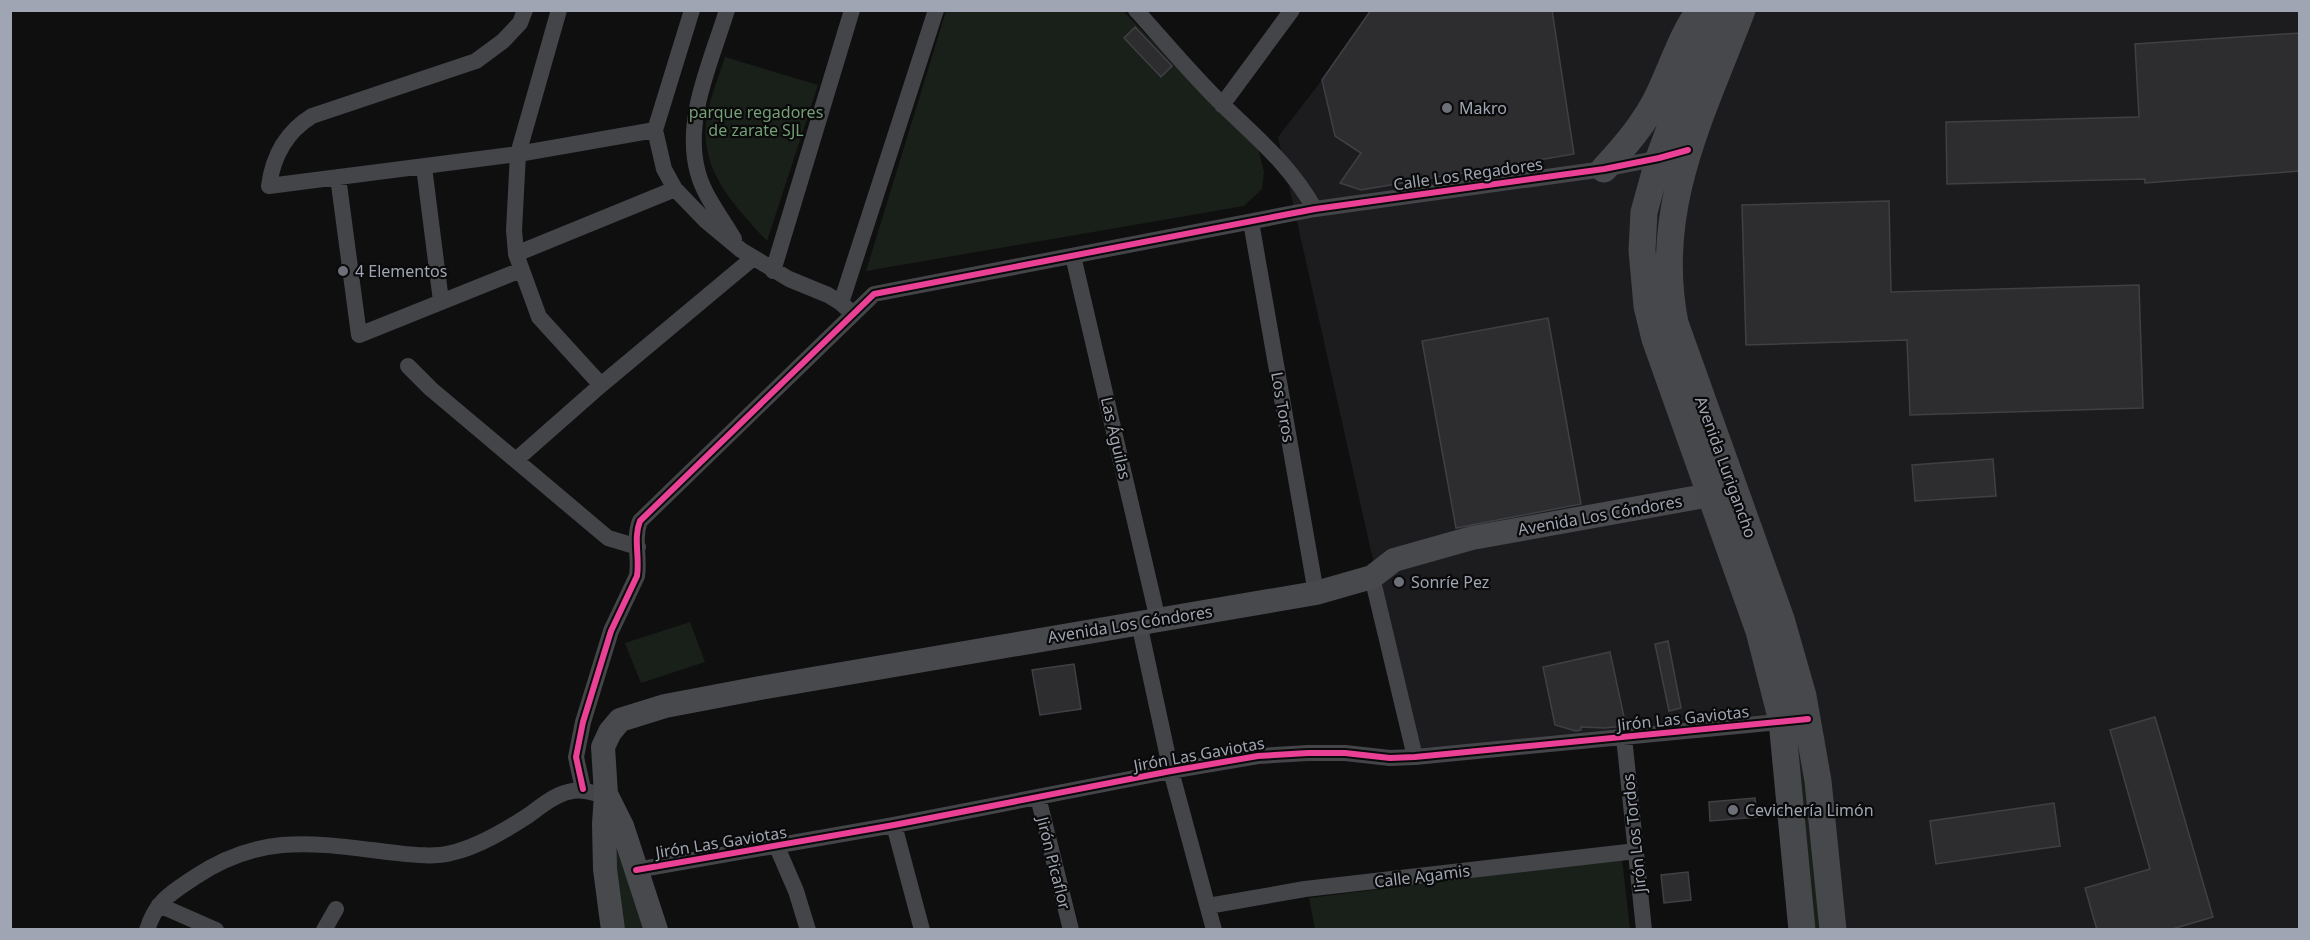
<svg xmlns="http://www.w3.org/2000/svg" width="2310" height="940" font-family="'Noto Sans',sans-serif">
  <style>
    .built { fill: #1c1c1e }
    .green { fill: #19201a }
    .building { fill: #2d2d2f; stroke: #3e4044; stroke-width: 1.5 }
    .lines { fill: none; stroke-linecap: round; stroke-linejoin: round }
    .minor { stroke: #444549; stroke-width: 16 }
    .secondary { stroke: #48494d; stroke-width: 24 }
    .primary { stroke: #46484b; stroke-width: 27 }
    .cycleway-casing { stroke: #0a0a0b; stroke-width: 10 }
    .cycleway { stroke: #ea4096; stroke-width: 6 }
    .poi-dot { fill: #6d7079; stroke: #0a0a0b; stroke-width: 2 }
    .labels { text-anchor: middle; stroke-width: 4.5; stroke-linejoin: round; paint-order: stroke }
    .poi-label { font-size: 16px; fill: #9fa5b2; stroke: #0a0a0b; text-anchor: start }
    .park-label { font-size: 16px; fill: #749f77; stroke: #0a0a0b }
    .street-label { font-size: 16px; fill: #9fa5b2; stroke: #0a0a0b }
  </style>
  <rect width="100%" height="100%" fill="#0f0f10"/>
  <!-- built -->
  <path class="built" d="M 1371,11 L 2299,11 L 2299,929 L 1816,929 L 1798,740 L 1794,722 L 1421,748 L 1371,551 L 1278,137 L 1322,80 Z"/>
  <!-- green -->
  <path class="green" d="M 946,11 L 1123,11 L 1258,148 L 1264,172 L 1262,189 L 1244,206 L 866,271 Z
    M 725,57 L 818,85 L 767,241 C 737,208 701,173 706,124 C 708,102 718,79 725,57 Z
    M 690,622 L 705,662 L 641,683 L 625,643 Z
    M 1794,748 L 1801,748 L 1824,929 L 1806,929 Z
    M 606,821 L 649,929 L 620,929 Z
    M 1622,859 L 1630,929 L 1315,929 L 1309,898 Z"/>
  <!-- building -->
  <path class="building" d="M 1371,10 L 1552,10 L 1574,154 L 1361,190 L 1340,183 L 1361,153 L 1335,136 L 1322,80 Z
    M 1135,27 L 1172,66 L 1161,77 L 1124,38 Z
    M 2300,33 L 2300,171 L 2145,183 L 2145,179 L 1947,184 L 1946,122 L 2139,117 L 2135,44 Z
    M 1889,201 L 1891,292 L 2139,285 L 2143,408 L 1910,415 L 1907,340 L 1746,345 L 1742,205 Z
    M 1548,318 L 1581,504 L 1456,528 L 1422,341 Z
    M 1993,459 L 1996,496 L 1915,501 L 1912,465 Z
    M 1668,641 L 1681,708 L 1669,711 L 1655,644 Z
    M 1610,652 L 1626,726 L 1604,728 L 1581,727 L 1581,730 L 1576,731 L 1555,725 L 1543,667 Z
    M 1074,664 L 1081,709 L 1040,715 L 1032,670 Z
    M 2155,717 L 2213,917 L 2169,930 L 2097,930 L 2085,888 L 2150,869 L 2110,730 Z
    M 1755,798 L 1757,817 L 1710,821 L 1709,802 Z
    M 2054,803 L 2060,846 L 1936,864 L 1930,821 Z
    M 1688,872 L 1691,900 L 1664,903 L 1661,875 Z"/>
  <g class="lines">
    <!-- minor -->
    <path class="minor" d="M 525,10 L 520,23 L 503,41 L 476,61 L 312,116 C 286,132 273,155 269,186 L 518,154 L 655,130
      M 559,10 L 518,154 L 514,230 L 516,254 L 539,317 L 601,385
      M 692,10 L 655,130 L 664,169 L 675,189 L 705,220 L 741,250 L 789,279 L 828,295 L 841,303 L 853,314
      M 727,10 C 711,62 683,120 698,173 C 704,196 722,218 734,239
      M 1136,10 C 1165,42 1193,76 1224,106 C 1261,142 1288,163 1315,209
      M 1222,105 L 1292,10
      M 424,167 L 441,301
      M 338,177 L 359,335 L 521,270
      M 1251,222 L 1316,593
      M 516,254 L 675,189
      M 1073,256 L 1158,620
      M 773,271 L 852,10
      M 841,303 L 936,10
      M 408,366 L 431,389 L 608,538 L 638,547
      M 517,459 L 601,385 L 753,258
      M 1372,577 L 1415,757
      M 1139,623 L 1171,771 L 1214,930
      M 1624,737 L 1644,930
      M 583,789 L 576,757 L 583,722 L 611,631 L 637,576 C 640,558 633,538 640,521 L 874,294 L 1315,209 L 1604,169 L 1665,157
      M 1038,797 L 1071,930
      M 894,825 L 922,930
      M 777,847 L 796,891 L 808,930
      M 636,870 L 894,825 L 1171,771 L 1258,756 L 1308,753 L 1345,753 L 1390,758 L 1415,757 L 1789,721
      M 159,905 L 216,930
      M 1208,906 L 1305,889 L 1636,851
      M 147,930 C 156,901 171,893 195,877 C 261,833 313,843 388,852 C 408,854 431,858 451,853 C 478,847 506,830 529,815 C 540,807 554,795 568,792 C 578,789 585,791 594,793
      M 324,930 L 336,909"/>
    <!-- secondary -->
    <path class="secondary" d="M 606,794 L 622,826 L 656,930
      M 613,930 L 605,869 L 604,824 L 606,794 L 603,747 L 610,732 L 620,720 L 665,706 L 760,688 L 1316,593 L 1372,577 L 1394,560 L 1472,538 L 1710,495"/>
    <!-- primary -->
    <path class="primary" d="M 1714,10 L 1659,158 L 1644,212 L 1642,250 L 1647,306 L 1655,339 L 1759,631 L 1782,721 L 1802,930
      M 1742,10 C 1702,115 1652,208 1675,323 L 1781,619 L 1803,696 L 1818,781 L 1833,930
      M 1604,169 C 1625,146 1646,122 1659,94 C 1673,65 1681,36 1700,10"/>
    <defs>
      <path id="cycleway" d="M 583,789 L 576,757 L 583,722 L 611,631 L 637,576 C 640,558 633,538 640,521 L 874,294 L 1315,209 L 1604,169 L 1659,158 L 1688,150
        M 636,870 L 894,825 L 1171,771 L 1258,756 L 1308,753 L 1345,753 L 1390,758 L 1415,757 L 1808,719"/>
    </defs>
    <!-- cycleway casing -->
    <use href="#cycleway" class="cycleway-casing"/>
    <!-- cycleway -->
    <use href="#cycleway" class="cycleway"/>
  </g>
  <!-- markers -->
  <g class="poi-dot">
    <circle cx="1447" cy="108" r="6"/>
    <circle cx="343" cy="271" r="6"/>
    <circle cx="1399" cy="582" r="6"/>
    <circle cx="1733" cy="810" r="6"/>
  </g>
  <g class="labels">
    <!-- poi labels -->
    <g class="poi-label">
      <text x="1459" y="114">Makro</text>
      <text x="355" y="277">4 Elementos</text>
      <text x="1411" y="588">Sonríe Pez</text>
      <text x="1745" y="816">Cevichería Limón</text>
    </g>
    <!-- park labels -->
    <g class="park-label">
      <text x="756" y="118">parque regadores<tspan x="756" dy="18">de zarate SJL</tspan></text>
    </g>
    <!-- street labels -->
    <g class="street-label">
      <text transform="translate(1468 174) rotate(-8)" y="6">Calle Los Regadores</text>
      <text transform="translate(1283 407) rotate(80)" y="6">Los Toros</text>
      <text transform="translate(1116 438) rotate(77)" y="6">Las Águilas</text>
      <text transform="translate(1726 467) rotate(70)" y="6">Avenida Lurigancho</text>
      <text transform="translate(1600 515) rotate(-10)" y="6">Avenida Los Cóndores</text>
      <text transform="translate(1130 624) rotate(-9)" y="6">Avenida Los Cóndores</text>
      <text transform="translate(1683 718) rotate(-6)" y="6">Jirón Las Gaviotas</text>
      <text transform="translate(1199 754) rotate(-10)" y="6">Jirón Las Gaviotas</text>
      <text transform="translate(1634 833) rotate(-96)" y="6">Jirón Los Tordos</text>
      <text transform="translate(721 842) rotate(-9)" y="6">Jirón Las Gaviotas</text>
      <text transform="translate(1054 863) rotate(76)" y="6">Jirón Picaflor</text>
      <text transform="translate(1422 876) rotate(-7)" y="6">Calle Agamis</text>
    </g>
  </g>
  <!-- border -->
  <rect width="2310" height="940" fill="none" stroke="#9fa5b2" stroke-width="24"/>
</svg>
